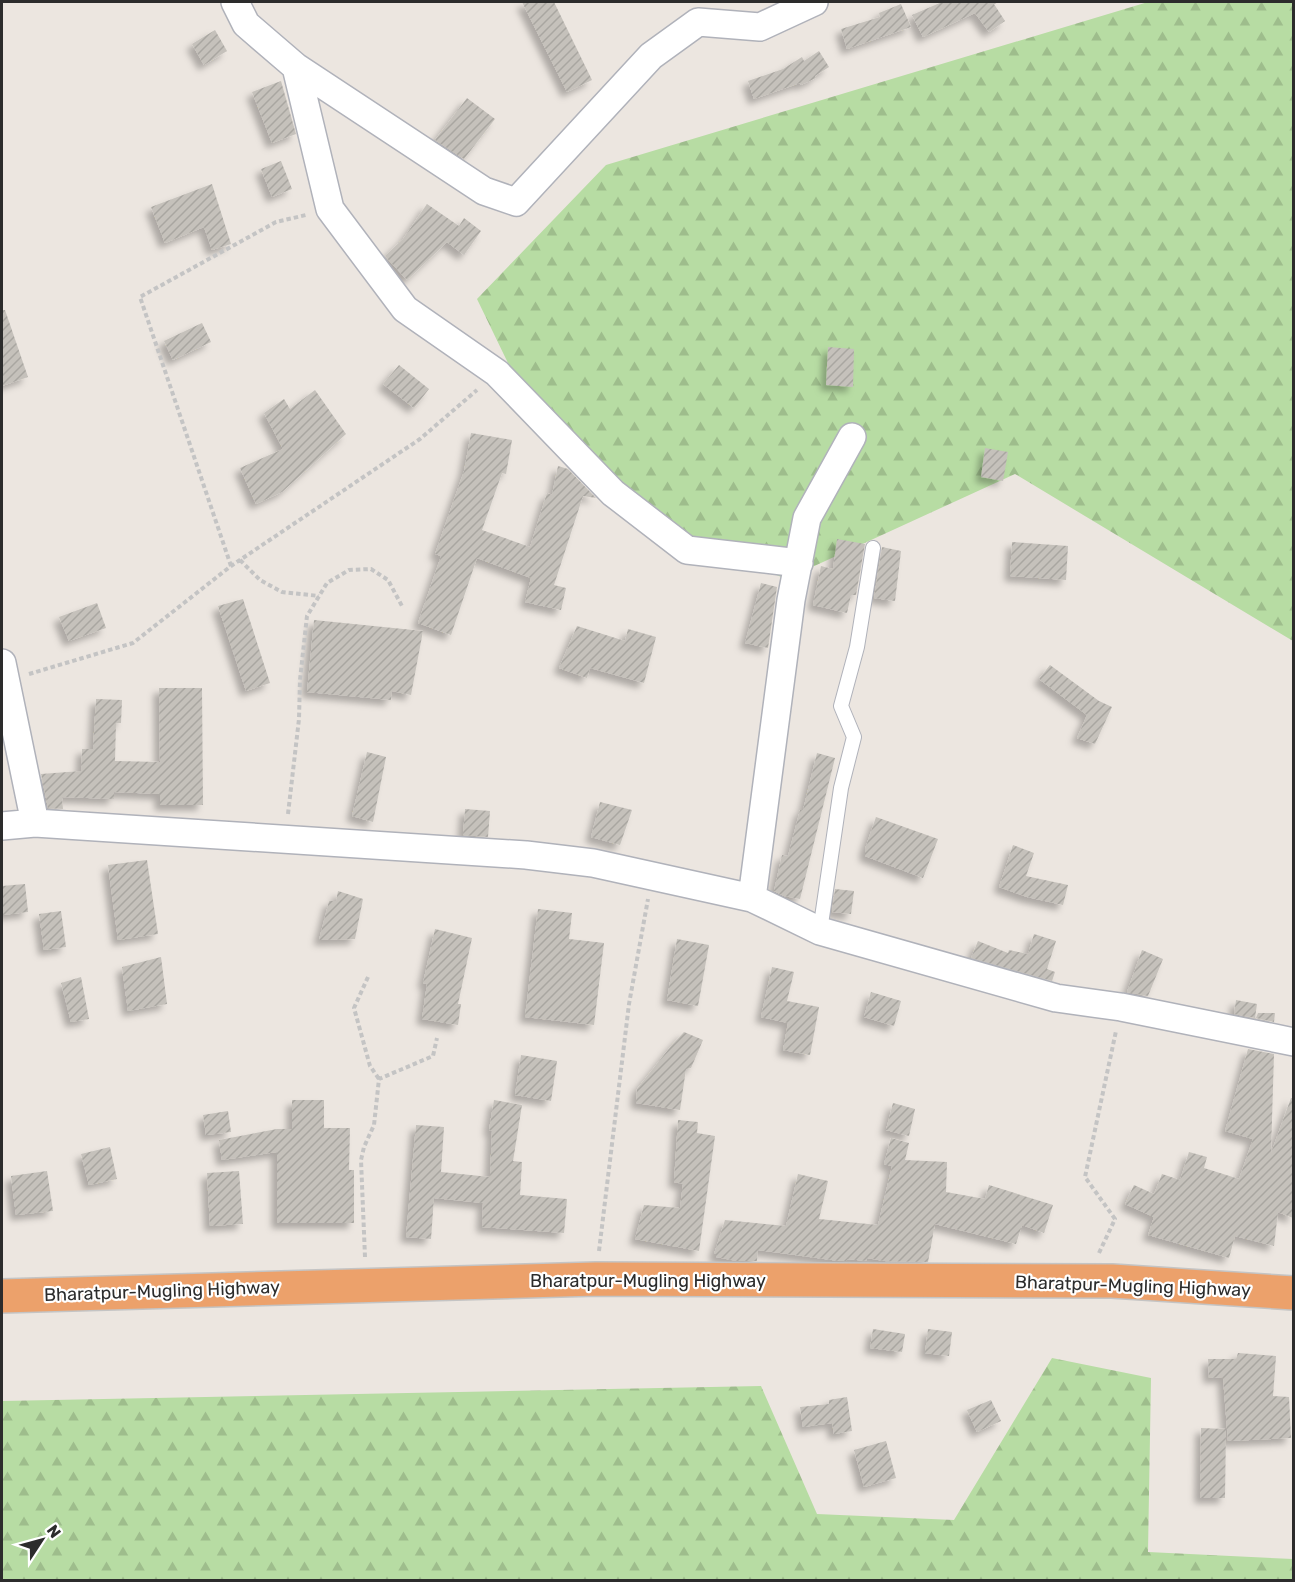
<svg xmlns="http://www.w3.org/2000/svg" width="1295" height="1582" font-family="Rubik,sans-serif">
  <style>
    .forest { fill: url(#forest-firs) }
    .building { fill: url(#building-hatch); filter: url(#shadow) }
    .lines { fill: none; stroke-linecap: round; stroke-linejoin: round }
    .lane-casing { stroke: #b0b2ba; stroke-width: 16 }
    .street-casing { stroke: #b0b2ba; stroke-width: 30 }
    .highway-casing { stroke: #c4c4c4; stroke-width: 36 }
    .path { stroke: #c4c4c4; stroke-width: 4; stroke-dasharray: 4.5 3; stroke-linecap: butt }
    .lane { stroke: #fff; stroke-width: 14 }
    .street { stroke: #fff; stroke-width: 27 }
    .highway { stroke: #eca16b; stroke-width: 33 }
    .labels { text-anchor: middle; stroke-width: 4.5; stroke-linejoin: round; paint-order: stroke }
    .street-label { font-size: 18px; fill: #2c2c2c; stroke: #fff }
  </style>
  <defs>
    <pattern id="forest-firs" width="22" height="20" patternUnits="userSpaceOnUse" patternTransform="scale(1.5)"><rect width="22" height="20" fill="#b7dca3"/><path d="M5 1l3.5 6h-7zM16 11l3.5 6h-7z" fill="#9ebd8c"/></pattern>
    <pattern id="building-hatch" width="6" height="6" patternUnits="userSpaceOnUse" patternTransform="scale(1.5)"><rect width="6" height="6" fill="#c5c1bb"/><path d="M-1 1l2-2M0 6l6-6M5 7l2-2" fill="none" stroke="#a9a6a1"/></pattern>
    <filter id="shadow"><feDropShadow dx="-5.5" dy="5.5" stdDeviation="3" flood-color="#0004"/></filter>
  </defs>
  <rect width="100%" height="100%" fill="#ece6e0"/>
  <!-- forest -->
  <path class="forest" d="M 1148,2 L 1293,2 L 1293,641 L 1015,474 L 786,579 L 690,539 L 536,421 L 477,299 L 606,165 Z
    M 1052,1358 L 1151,1378 L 1148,1552 L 1293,1559 L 1293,1580 L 2,1580 L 2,1401 L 761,1386 L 817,1514 L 954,1520 Z"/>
  <!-- building -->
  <path class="building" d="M 522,2 L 554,2 L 592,80 L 567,92 Z
    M 942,2 L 999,2 L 994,4 L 1005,21 L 989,32 L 975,13 L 923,37 L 912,15 Z
    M 901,4 L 911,27 L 847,49 L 841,29 L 880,17 L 879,13 Z
    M 215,30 L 227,51 L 204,65 L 192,44 Z
    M 819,51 L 829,67 L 815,76 L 816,78 L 801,85 L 800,83 L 754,99 L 748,81 L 783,69 L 802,57 L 804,61 Z
    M 281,81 L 296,134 L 272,143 L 252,92 Z
    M 467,98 L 495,119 L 464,159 L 435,140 Z
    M 281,161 L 292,189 L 272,197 L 261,169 Z
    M 212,184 L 231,244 L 212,250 L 204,227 L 165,243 L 151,207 Z
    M 427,204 L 459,226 L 464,218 L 481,231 L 464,255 L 447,242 L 407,280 L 385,256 L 403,239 Z
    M 2,310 L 5,310 L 28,377 L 2,386 Z
    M 202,323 L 211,342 L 173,360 L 164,341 Z
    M 828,347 L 854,349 L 853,387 L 826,385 Z
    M 399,365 L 429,389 L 414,408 L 383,384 Z
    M 315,390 L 346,434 L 282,492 L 256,504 L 240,468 L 283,449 L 264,413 L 284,399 L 290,409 Z
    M 471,433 L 512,440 L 506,474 L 502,473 L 482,530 L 530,547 L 547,493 L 552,495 L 558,466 L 568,469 L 596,498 L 583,496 L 554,585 L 566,588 L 561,610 L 525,602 L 531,578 L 477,558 L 451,635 L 418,623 L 441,556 L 435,554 L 464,471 Z
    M 985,448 L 1008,452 L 1003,481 L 981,477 Z
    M 837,539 L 865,544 L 856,595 L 851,595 L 847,613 L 813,605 L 821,566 L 833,569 Z
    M 1012,542 L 1068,546 L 1066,580 L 1010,576 Z
    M 882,547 L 901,551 L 895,601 L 874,598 Z
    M 761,583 L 777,587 L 768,648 L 745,643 Z
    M 243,599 L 270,683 L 246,691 L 218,606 Z
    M 97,603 L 106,628 L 69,641 L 59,617 Z
    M 314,620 L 423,631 L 411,695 L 392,691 L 391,700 L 307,692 Z
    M 577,626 L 625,641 L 628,629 L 656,637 L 644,683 L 590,668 L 587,678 L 559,668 Z
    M 1050,665 L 1099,701 L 1112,707 L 1095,744 L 1077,738 L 1087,715 L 1039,679 Z
    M 159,688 L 202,688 L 203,805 L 160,805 L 160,794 L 114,792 L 114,799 L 62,797 L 63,809 L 48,808 L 41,774 L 81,771 L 82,749 L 93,749 L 96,699 L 122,700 L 121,723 L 116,723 L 115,761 L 160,762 Z
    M 367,752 L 386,757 L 373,822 L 352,816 Z
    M 817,753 L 835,758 L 800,899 L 784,896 L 774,891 L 782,855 L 788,856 L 800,810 L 803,810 Z
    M 600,802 L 632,810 L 620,845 L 591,837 Z
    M 465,809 L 490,811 L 488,837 L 463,835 Z
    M 876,817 L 938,839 L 923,878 L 865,856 L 865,849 Z
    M 1013,845 L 1034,853 L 1026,876 L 1068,885 L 1063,905 L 1027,897 L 999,887 Z
    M 147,860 L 158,934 L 118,940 L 108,865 Z
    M 25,884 L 28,912 L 2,915 L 2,886 Z
    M 835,889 L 854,891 L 851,914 L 832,912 Z
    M 338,891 L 363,899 L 355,939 L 319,940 L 329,901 L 336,901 Z
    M 538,909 L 572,913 L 569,939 L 604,943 L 594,1025 L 525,1017 Z
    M 61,911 L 66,947 L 44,950 L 39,914 Z
    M 435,929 L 472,938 L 458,1004 L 461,1004 L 458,1025 L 422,1019 L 427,984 L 423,983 Z
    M 1034,934 L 1056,941 L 1047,969 L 1055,972 L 1052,981 L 971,958 L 978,941 L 1008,953 L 1009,950 L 1028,954 Z
    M 677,939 L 709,945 L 698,1006 L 667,1000 Z
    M 1142,950 L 1163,959 L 1148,996 L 1127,992 Z
    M 161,957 L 167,1004 L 128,1011 L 122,967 Z
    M 772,967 L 794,972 L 787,1001 L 819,1007 L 810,1055 L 783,1050 L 788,1023 L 761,1017 Z
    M 81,977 L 89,1019 L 71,1022 L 61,983 Z
    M 871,992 L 901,1001 L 894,1026 L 864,1017 Z
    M 1236,1000 L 1257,1004 L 1255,1018 L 1234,1014 Z
    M 1258,1013 L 1275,1013 L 1274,1022 L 1256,1018 Z
    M 684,1032 L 703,1040 L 691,1068 L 686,1069 L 680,1110 L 636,1103 L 637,1089 L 671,1046 Z
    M 1248,1049 L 1274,1054 L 1271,1153 L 1291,1098 L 1293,1098 L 1293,1218 L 1278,1212 L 1274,1246 L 1235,1236 L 1229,1258 L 1148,1235 L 1154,1217 L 1125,1204 L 1134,1185 L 1154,1194 L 1162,1174 L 1180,1180 L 1189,1152 L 1207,1157 L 1204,1168 L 1239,1179 L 1253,1139 L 1225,1131 Z
    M 521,1055 L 557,1061 L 551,1101 L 515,1095 Z
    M 292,1100 L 324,1100 L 324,1128 L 350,1128 L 349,1170 L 354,1170 L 354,1223 L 277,1223 L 277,1152 L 222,1160 L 219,1140 L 277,1129 L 292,1129 Z
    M 494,1100 L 522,1105 L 513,1161 L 522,1162 L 520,1195 L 567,1199 L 564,1233 L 482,1227 L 483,1203 L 434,1198 L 431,1239 L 406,1237 L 416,1125 L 444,1127 L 441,1172 L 490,1177 L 492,1131 L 489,1130 Z
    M 893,1103 L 915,1109 L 909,1136 L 886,1130 Z
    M 228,1111 L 231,1132 L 206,1135 L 203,1115 Z
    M 678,1120 L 698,1122 L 697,1133 L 715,1136 L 699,1251 L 635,1239 L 644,1205 L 680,1208 L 683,1184 L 674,1182 Z
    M 891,1138 L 909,1143 L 905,1160 L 947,1162 L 946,1192 L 985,1199 L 989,1185 L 1053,1205 L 1044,1233 L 1022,1225 L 1016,1244 L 935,1224 L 928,1262 L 884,1261 L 867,1258 L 867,1261 L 847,1259 L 847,1261 L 839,1261 L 758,1250 L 757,1261 L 737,1261 L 716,1257 L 716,1254 L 714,1254 L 725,1220 L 786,1226 L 798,1174 L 828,1181 L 819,1219 L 878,1225 L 892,1166 L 884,1164 Z
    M 110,1147 L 117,1179 L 89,1185 L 81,1154 Z
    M 47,1171 L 53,1211 L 16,1215 L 11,1176 Z
    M 239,1171 L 243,1224 L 210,1226 L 207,1173 Z
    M 873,1329 L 905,1334 L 902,1352 L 870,1348 Z
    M 928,1329 L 952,1332 L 949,1356 L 925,1353 Z
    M 1238,1353 L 1276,1356 L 1273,1396 L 1289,1397 L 1291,1438 L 1228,1441 L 1223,1377 L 1209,1378 L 1208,1359 L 1236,1359 Z
    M 847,1397 L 852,1431 L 834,1434 L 832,1423 L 803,1427 L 800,1407 L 829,1404 L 829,1400 Z
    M 991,1400 L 1001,1421 L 977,1432 L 967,1410 Z
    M 1201,1428 L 1226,1429 L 1225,1498 L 1200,1498 Z
    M 886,1441 L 896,1478 L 864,1487 L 854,1450 Z"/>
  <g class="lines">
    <defs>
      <path id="lane" d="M 820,931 L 841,788 L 854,737 L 841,706 L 857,647 L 873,548"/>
      <path id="street" d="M 235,2 L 246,24 L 296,67 L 484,191 L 516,202 L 651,56 L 698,22 L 760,27 L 814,2
        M 296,67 L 330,209 L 405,309 L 497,373 L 613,493 L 687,550 L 799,563
        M 2,663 L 35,823
        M 2,826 L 35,823 L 526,855 L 593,863 L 752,898 L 820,931 L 1056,998 L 1121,1007 L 1294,1042
        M 752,898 L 791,600 L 807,518 L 852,437"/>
      <path id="highway" d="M 2,1296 L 596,1279 L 1112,1281 L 1294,1293"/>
    </defs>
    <!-- lane casing -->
    <use href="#lane" class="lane-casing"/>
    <!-- street casing -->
    <use href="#street" class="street-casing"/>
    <!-- highway casing -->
    <use href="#highway" class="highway-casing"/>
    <!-- path -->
    <path class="path" d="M 240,560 L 260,580 L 282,592 L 319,596
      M 231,566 L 140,297 L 276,222 L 306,215
      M 29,674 L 133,643 L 231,566 L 420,439 L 477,390
      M 288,814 L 299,719 L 300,680 L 307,616 L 327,583 L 349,570 L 371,569 L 388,580 L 402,606
      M 368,977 L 354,1008 L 370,1066 L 379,1079
      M 599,1251 L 629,1004 L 648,899
      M 1099,1253 L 1115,1219 L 1085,1177 L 1116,1031
      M 365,1257 L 361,1160 L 364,1147 L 374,1125 L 379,1079 L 433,1056 L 437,1038"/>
    <!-- lane -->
    <use href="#lane" class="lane"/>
    <!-- street -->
    <use href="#street" class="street"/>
    <!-- highway -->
    <use href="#highway" class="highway"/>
  </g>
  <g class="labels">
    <!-- street labels -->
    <g class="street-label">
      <text x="648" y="1287">Bharatpur-Mugling Highway</text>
      <text transform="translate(1133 1286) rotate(2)" y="6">Bharatpur-Mugling Highway</text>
      <text transform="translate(162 1291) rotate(-2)" y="6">Bharatpur-Mugling Highway</text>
    </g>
  </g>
  <!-- border -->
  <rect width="1295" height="1582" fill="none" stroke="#2c2c2c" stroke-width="6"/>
  <!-- north arrow -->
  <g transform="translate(42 1540) rotate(54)" stroke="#ffffff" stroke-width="4.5" paint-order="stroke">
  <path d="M0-4.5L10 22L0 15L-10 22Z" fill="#2c2c2c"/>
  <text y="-9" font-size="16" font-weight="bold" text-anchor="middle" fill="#2c2c2c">N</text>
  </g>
</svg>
